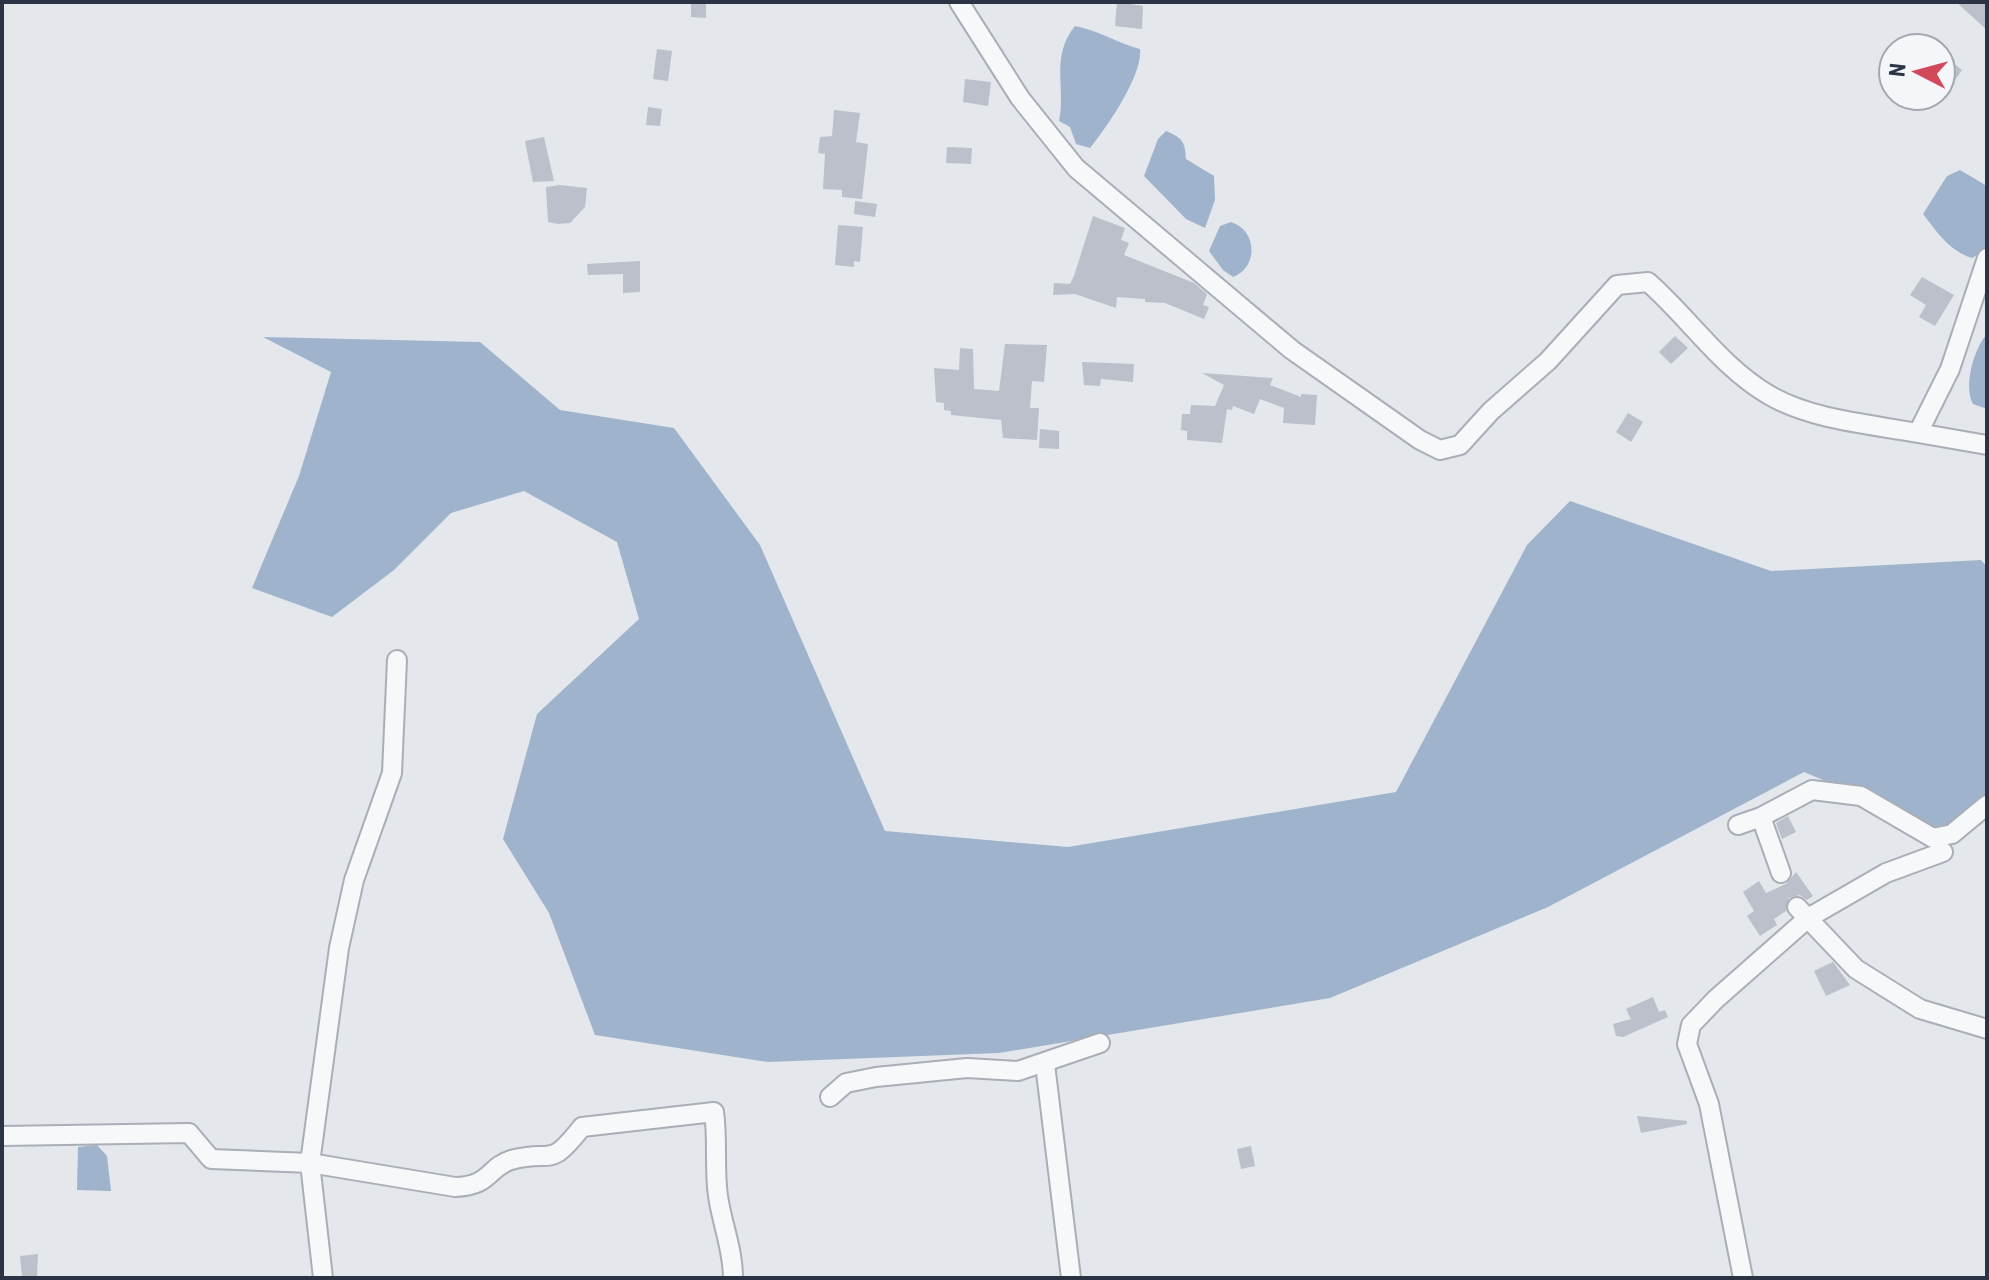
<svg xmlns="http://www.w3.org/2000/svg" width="1989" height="1280" font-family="'Roboto Condensed',sans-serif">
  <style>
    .water { fill: #9fb4cc }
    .building { fill: #bbc0ca }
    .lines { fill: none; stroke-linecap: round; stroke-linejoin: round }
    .minor-casing { stroke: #a9aeb7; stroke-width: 22 }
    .minor { stroke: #f7f8fa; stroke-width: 18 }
  </style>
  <rect width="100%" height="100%" fill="#e4e7ec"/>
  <!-- water -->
  <path class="water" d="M 1075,26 C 1098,30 1117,43 1140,49 C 1143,75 1107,127 1090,148 L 1076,144 L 1070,127 L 1059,121 C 1066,87 1050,57 1075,26 Z
    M 1166,131 C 1183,138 1185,142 1186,159 L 1214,176 L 1215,200 L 1205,228 L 1186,219 L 1144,176 L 1158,139 Z
    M 1960,170 L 1987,186 L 1987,244 L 1983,252 L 1972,258 C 1949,251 1937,232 1923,214 L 1947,176 Z
    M 1231,222 C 1257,230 1259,267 1233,277 L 1223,270 L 1209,251 L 1220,226 Z
    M 1987,334 L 1987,409 L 1973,404 C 1963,387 1974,348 1987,334 Z
    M 263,337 L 480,342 L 560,410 L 674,428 L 760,545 L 885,831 L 1068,847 L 1396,792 L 1527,545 L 1570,501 L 1771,571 L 1981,560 L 1987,567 L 1987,800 L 1947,832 L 1804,772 L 1548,907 L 1330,998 L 999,1053 L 768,1062 L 595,1035 L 549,913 L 503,839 L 537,714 L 639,619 L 617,542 L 524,491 L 451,513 L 394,570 L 332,617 L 252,588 L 299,476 L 331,372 Z
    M 97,1145 L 107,1156 L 111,1191 L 77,1190 L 78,1147 Z"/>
  <!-- building -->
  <path class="building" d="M 691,2 L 706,2 L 706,18 L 691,17 Z
    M 1117,2 L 1143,6 L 1142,29 L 1115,26 Z
    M 1956,2 L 1987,2 L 1987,30 Z
    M 657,49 L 672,51 L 668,81 L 653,79 Z
    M 1952,62 L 1962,70 L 1949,89 L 1941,83 L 1941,78 Z
    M 965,79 L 991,82 L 988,106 L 963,102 Z
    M 648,107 L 662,109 L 660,126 L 646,125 Z
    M 834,110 L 860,113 L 856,142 L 868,144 L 862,199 L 842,197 L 842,190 L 823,189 L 825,154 L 818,153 L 820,137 L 832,136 Z
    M 544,137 L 554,181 L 533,182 L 525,141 Z
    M 947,147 L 972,148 L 971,164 L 946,163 Z
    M 560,185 L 587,188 L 585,207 L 570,223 L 558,224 L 548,222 L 546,187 Z
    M 855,201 L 877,204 L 875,217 L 854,214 Z
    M 1093,216 L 1125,228 L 1121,240 L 1129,243 L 1124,255 L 1194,283 L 1207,294 L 1203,305 L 1209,307 L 1204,319 L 1165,303 L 1145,302 L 1145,299 L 1117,297 L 1116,308 L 1075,294 L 1053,295 L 1054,283 L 1070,284 L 1074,276 Z
    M 838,225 L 863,227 L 860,262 L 854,261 L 854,267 L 835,265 Z
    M 640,261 L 640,292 L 623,293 L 623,274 L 588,275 L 587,264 Z
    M 1922,277 L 1954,295 L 1935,326 L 1919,317 L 1926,305 L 1910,295 Z
    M 1675,336 L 1688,348 L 1671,364 L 1659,352 Z
    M 1005,344 L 1047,345 L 1044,382 L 1032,381 L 1030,408 L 1039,408 L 1037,440 L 1003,438 L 1001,420 L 951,415 L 951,411 L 944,410 L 944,403 L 936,402 L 934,368 L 959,370 L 960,348 L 973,349 L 974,389 L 999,391 Z
    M 1082,362 L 1134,364 L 1133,382 L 1101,379 L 1100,386 L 1084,385 Z
    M 1202,373 L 1273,378 L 1270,385 L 1301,397 L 1301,394 L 1317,395 L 1315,425 L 1283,423 L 1284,408 L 1260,399 L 1254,414 L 1233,406 L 1232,410 L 1227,409 L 1222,443 L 1187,440 L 1187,431 L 1181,430 L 1182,414 L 1190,414 L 1191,405 L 1215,406 L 1224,385 Z
    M 1628,413 L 1643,422 L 1631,442 L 1616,432 Z
    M 1040,429 L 1059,431 L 1059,449 L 1039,448 Z
    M 1788,816 L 1796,832 L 1782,839 L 1776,823 Z
    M 1796,872 L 1813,896 L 1807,900 L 1800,895 L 1789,898 L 1786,911 L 1774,919 L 1777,925 L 1760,936 L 1747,916 L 1754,911 L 1743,892 L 1759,881 L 1766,893 L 1786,884 Z
    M 1833,962 L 1850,985 L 1826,996 L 1814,971 Z
    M 1653,997 L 1659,1012 L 1665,1010 L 1668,1017 L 1623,1037 L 1616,1036 L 1613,1024 L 1631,1019 L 1626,1009 Z
    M 1637,1116 L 1687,1121 L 1687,1124 L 1641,1133 Z
    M 1251,1146 L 1255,1166 L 1241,1169 L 1237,1149 Z
    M 38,1254 L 37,1276 L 22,1276 L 20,1256 Z"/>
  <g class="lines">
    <defs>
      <path id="minor" d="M 959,2 L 1020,98 L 1076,168 L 1292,350 L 1420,440 L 1440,450 L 1460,445 L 1491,411 L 1548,361 L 1617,285 L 1648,282 C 1689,318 1721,367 1769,395 C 1812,420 1870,424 1918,433
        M 1987,258 L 1950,369 L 1918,433 L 1987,445
        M 1761,817 L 1812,790 L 1861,796 L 1933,838 L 1952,834 L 1987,805
        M 1738,825 L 1761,817 L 1781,873
        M 1797,907 L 1856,969 L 1920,1009 L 1987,1029
        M 1045,1064 L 1071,1278
        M 830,1097 L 846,1083 L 876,1077 L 967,1068 L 1018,1071 L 1100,1043
        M 2,1136 L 189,1133 L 211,1159 L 310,1163 L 339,948 L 354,880 L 392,773 L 397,660
        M 323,1278 L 310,1163 L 455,1187 C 491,1186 488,1167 511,1160 C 554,1149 548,1170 582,1127 L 714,1112 C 718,1140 714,1169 718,1196 C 722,1224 733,1249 733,1278
        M 1743,1278 L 1709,1104 L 1687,1044 L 1691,1025 L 1716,999 L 1808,918 L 1886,873 L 1943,852"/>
    </defs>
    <!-- minor casing -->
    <use href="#minor" class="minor-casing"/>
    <!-- minor -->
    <use href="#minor" class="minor"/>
  </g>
  <!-- border -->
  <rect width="1989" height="1280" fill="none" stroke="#2b3445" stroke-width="8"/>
  <!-- north arrow -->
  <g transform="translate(1917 72) rotate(276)"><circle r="38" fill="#f4f6f9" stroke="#a4a8b1" stroke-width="2"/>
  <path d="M0-6L14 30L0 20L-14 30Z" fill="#d1495b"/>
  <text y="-12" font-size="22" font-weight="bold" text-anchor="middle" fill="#2b3445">N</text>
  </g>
</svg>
